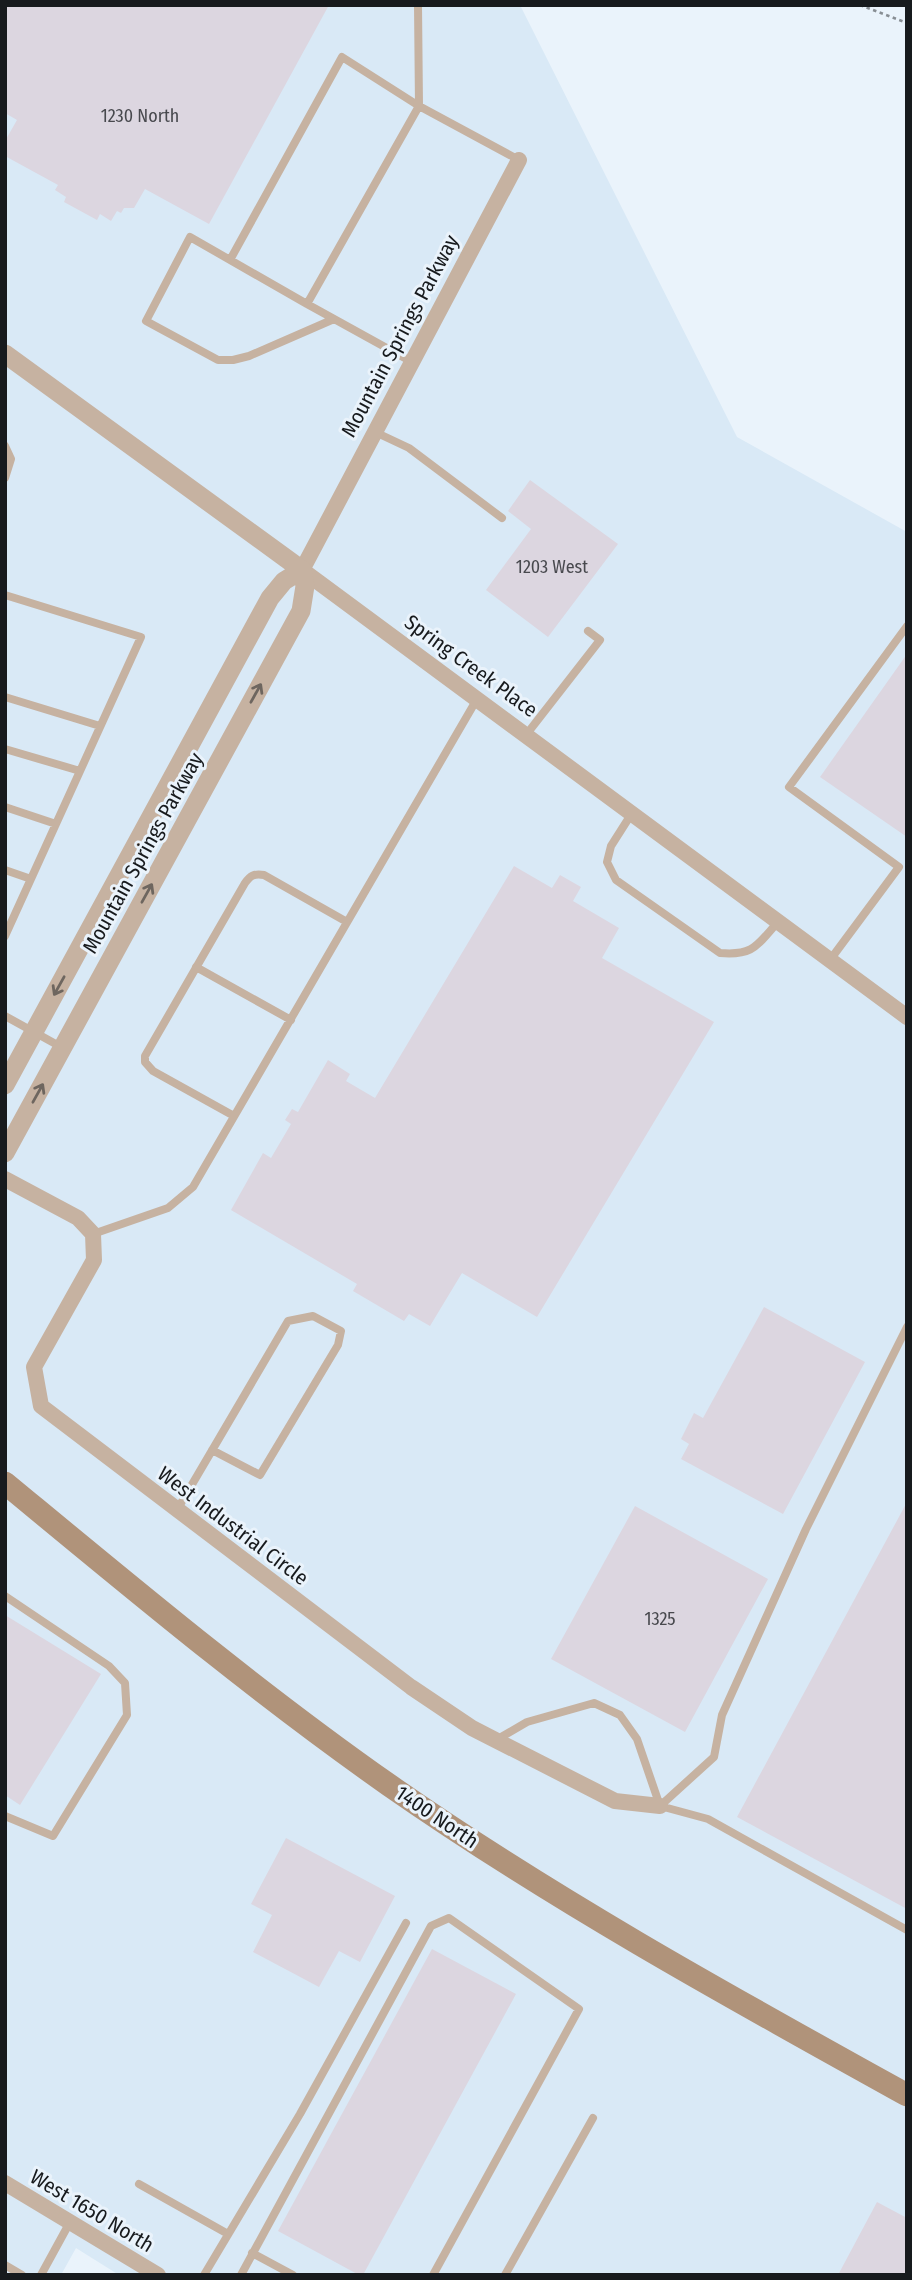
<svg xmlns="http://www.w3.org/2000/svg" width="912" height="2280" font-family="'Fira Sans Condensed',sans-serif">
  <style>
    .built { fill: #d9e9f6 }
    .building { fill: #dcd6e0 }
    .lines { fill: none; stroke-linecap: round; stroke-linejoin: round }
    .path { stroke: #888e94; stroke-width: 2.5; stroke-dasharray: 3.5 3.5; stroke-linecap: butt }
    .service { stroke: #c6b2a1; stroke-width: 8 }
    .minor { stroke: #c6b2a1; stroke-width: 16 }
    .tertiary { stroke: #c6b2a1; stroke-width: 19 }
    .secondary { stroke: #b0937a; stroke-width: 23 }
    .oneway { stroke: #6e665f }
    .labels { text-anchor: middle; stroke-width: 6; stroke-linejoin: round; paint-order: stroke }
    .number-label { font-size: 18px; fill: #48494e }
    .street-label { font-size: 21px; fill: #171a1d; stroke: #eaf3fb }
  </style>
  <rect width="100%" height="100%" fill="#eaf3fb"/>
  <!-- built -->
  <path class="built" d="M 5,5 L 520,5 L 737,437 L 907,532 L 907,2275 L 119,2275 L 76,2248 L 61,2275 L 5,2275 Z"/>
  <!-- building -->
  <path class="building" d="M 5,5 L 329,5 L 209,224 L 145,189 L 134,208 L 124,208 L 121,213 L 117,211 L 111,221 L 100,214 L 97,220 L 64,202 L 66,197 L 55,190 L 58,185 L 5,156 L 5,141 L 17,120 L 5,113 Z
    M 530,480 L 618,544 L 548,637 L 486,590 L 531,529 L 508,511 Z
    M 907,654 L 907,837 L 820,777 Z
    M 514,866 L 552,888 L 560,875 L 581,887 L 573,901 L 619,928 L 602,958 L 714,1022 L 537,1317 L 462,1273 L 430,1326 L 409,1314 L 404,1321 L 353,1291 L 357,1284 L 231,1210 L 263,1153 L 271,1158 L 291,1124 L 285,1120 L 292,1109 L 298,1112 L 328,1060 L 350,1074 L 346,1081 L 375,1098 Z
    M 764,1307 L 865,1362 L 783,1514 L 681,1459 L 689,1444 L 681,1439 L 694,1413 L 703,1418 Z
    M 907,1502 L 907,1909 L 737,1817 Z
    M 635,1506 L 768,1579 L 685,1732 L 551,1659 Z
    M 5,1615 L 101,1674 L 20,1805 L 5,1795 Z
    M 286,1838 L 395,1896 L 360,1962 L 339,1951 L 319,1987 L 253,1952 L 272,1915 L 251,1904 Z
    M 432,1949 L 516,1994 L 363,2275 L 359,2275 L 278,2231 Z
    M 877,2202 L 907,2218 L 907,2275 L 838,2275 Z"/>
  <g class="lines">
    <!-- path -->
    <path class="path" d="M 860,5 L 907,23"/>
    <!-- service -->
    <path class="service" d="M 418,5 L 419,106
      M 230,260 L 342,57 L 419,106
      M 307,304 L 190,237 L 146,321 L 218,360 L 233,360 L 249,356 L 334,319
      M 412,362 L 307,304 L 419,106 L 519,160
      M 375,432 L 409,448 L 502,518
      M 5,446 L 11,459 L 5,478
      M 5,595 L 141,637 L 5,936
      M 5,697 L 100,726
      M 526,735 L 600,640 L 588,631
      M 5,749 L 80,771
      M 5,807 L 56,824
      M 632,813 L 611,846 L 607,862 L 616,880 L 720,953 C 754,956 757,945 778,922
      M 5,870 L 31,879
      M 830,960 L 899,867 L 789,787 L 907,626
      M 196,967 L 291,1020
      M 5,1016 L 63,1048
      M 234,1116 L 153,1071 L 145,1062 L 145,1056 L 245,883 C 250,876 254,873 264,875 L 347,922
      M 93,1234 L 168,1208 L 193,1187 L 477,699
      M 177,1510 L 288,1321 L 313,1316 L 341,1331 L 338,1345 L 260,1475 L 212,1450
      M 5,1596 L 109,1666 L 125,1683 L 127,1715 L 53,1836 L 5,1816
      M 496,1740 L 527,1722 L 594,1703 L 620,1715 L 637,1739 L 660,1806
      M 660,1806 L 714,1757 L 722,1715 L 806,1529 L 907,1327
      M 660,1806 L 708,1819 L 907,1930
      M 139,2184 L 228,2234
      M 252,2253 L 293,2275
      M 5,2265 L 22,2275
      M 41,2275 L 70,2222
      M 204,2275 L 300,2114 L 406,1923
      M 241,2275 L 431,1926 L 449,1918 L 579,2009 L 433,2275
      M 505,2275 L 593,2118"/>
    <!-- minor -->
    <path class="minor" d="M 519,160 L 302,570 L 907,1017
      M 5,1179 L 78,1218 L 93,1234 L 94,1260 L 34,1367 L 41,1406 L 411,1687 L 472,1728 L 615,1801 L 660,1806
      M 5,2183 L 158,2275"/>
    <!-- tertiary -->
    <path class="tertiary" d="M 5,354 L 302,570
      M 5,1085 L 270,598 L 284,581 L 302,570
      M 5,1153 L 301,611 L 305,586 L 302,570"/>
    <!-- secondary -->
    <path class="secondary" d="M 5,1483 C 131,1587 255,1691 389,1785 C 554,1900 730,1997 907,2095"/>
  </g>
  <!-- one-way arrows -->
  <defs><path id="oneway-shaft" d="M-6 0H5M1.5-3L5.5 0L1.5 3" fill="none" stroke-width="1.6" stroke-linecap="round" stroke-linejoin="round" transform="scale(1.75)"/></defs>
  <g class="oneway">
    <use href="#oneway-shaft" transform="translate(256 693) rotate(-61)"/>
    <use href="#oneway-shaft" transform="translate(147 893) rotate(-61)"/>
    <use href="#oneway-shaft" transform="translate(59 986) rotate(119)"/>
    <use href="#oneway-shaft" transform="translate(38 1093) rotate(-61)"/>
  </g>
  <g class="labels">
    <!-- number labels -->
    <g class="number-label">
      <text x="140" y="122">1230 North</text>
      <text x="552" y="573">1203 West</text>
      <text x="660" y="1625">1325</text>
    </g>
    <!-- street labels -->
    <g class="street-label">
      <text transform="translate(400 336) rotate(-62)" y="7">Mountain Springs Parkway</text>
      <text transform="translate(471 666) rotate(36)" y="7">Spring Creek Place</text>
      <text transform="translate(143 853) rotate(-61)" y="7">Mountain Springs Parkway</text>
      <text transform="translate(233 1526) rotate(37)" y="7">West Industrial Circle</text>
      <text transform="translate(437 1817) rotate(34)" y="7">1400 North</text>
      <text transform="translate(92 2211) rotate(31)" y="7">West 1650 North</text>
    </g>
  </g>
  <!-- border -->
  <rect width="912" height="2280" fill="none" stroke="#171a1d" stroke-width="14"/>
</svg>
